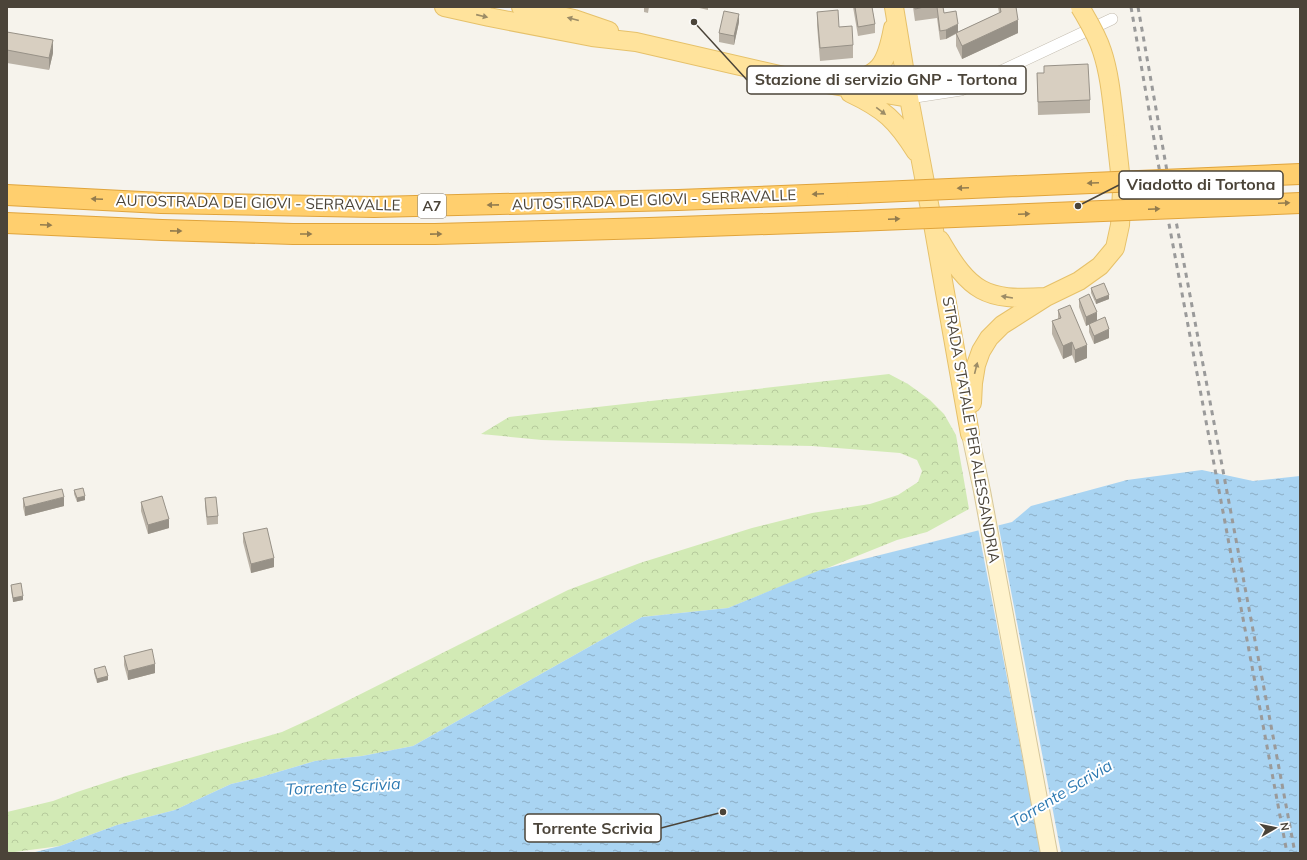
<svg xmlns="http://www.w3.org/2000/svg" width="1307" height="860" font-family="Mulish,sans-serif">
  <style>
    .forest { fill: url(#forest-crowns) }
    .water { fill: url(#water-ripples) }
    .pier { fill: #f6f3ec }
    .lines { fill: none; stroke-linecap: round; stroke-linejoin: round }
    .street-casing { stroke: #c2bbae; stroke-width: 12 }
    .secondary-casing { stroke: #d6c79b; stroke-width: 18 }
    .primary-casing { stroke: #e6c16a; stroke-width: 20 }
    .highway-casing { stroke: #e0a43c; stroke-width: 22 }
    .street { stroke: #fff; stroke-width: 11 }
    .secondary { stroke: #fff3cd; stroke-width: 16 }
    .primary { stroke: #ffe39c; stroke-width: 18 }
    .highway { stroke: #ffcf6e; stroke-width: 20 }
    .rail { stroke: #9a9a9a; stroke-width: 3; stroke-dasharray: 5 5; stroke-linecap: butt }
    .primary-bridge-casing { stroke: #e6c16a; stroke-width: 20; stroke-linecap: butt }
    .highway-bridge-casing { stroke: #e0a43c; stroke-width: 22; stroke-linecap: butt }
    .primary-bridge { stroke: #ffe39c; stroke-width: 18 }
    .highway-bridge { stroke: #ffcf6e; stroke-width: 20 }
    .wall { fill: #bab2a6 }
    .shaded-wall { fill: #979187 }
    .building { fill: #d8cfc1; stroke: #979187 }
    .oneway { fill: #9c8c66 }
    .oneway2 { fill: #937c4e }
    .labels { text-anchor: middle; stroke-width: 4; stroke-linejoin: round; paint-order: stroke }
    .shield { fill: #fff; stroke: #817c74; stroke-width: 1 }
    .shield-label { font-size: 14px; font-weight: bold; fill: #4b4439 }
    .street-label { font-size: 15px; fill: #4b4439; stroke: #fff }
    .water-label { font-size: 16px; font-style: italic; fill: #2e7ab2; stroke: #fff }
    .leader { fill: none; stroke: #4b4439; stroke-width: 1.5 }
    .callout-dot { fill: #4b4439; stroke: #fff; stroke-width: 1.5 }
    .callout { fill: #fff; stroke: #4b4439; stroke-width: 1.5 }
    .callout-label { font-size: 16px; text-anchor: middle; font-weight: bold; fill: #4b4439 }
  </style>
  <defs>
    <pattern id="forest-crowns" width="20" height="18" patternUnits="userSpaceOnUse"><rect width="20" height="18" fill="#d2eab5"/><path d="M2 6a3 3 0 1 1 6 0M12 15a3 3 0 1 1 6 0" fill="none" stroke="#b6ca9c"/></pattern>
    <pattern id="water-ripples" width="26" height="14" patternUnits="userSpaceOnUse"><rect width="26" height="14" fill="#a9d4f2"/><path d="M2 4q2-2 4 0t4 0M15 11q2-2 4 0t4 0" fill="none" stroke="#8caec5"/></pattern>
  </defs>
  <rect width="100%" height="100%" fill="#f6f3ec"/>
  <!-- forest -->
  <path class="forest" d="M 889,374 L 908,384 L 930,400 L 944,414 L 956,435 L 969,509 L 927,532 L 897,540 L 728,608 L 642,617 L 413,746 L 362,756 L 315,761 L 261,777 L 231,784 L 175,810 L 117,825 L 60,846 L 7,853 L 7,812 L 53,801 L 77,792 L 126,776 L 282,732 L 317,716 L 568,590 L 640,563 L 752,528 L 812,513 L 870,504 L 898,495 L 918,482 L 922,471 L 917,460 L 900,453 L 812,446 L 572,441 L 542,440 L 481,434 L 509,417 Z"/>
  <!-- water -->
  <path class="water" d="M 1202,470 L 1253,481 L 1300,476 L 1300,853 L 31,853 L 60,846 L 117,825 L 175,810 L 231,784 L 261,777 L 315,761 L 362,756 L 413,746 L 642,617 L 728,608 L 820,570 L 1012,522 L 1031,506 L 1127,480 Z"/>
  <!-- pier -->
  <path class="pier" d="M 998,523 L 1061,853 L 1041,853 L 978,528 Z"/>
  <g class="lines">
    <defs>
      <path id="street" d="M 909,98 L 961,90 L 1112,19"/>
      <path id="secondary" d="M 970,434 L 982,491 L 1049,853"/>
      <path id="primary" d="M 444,7 L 489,17 L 592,37 L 636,42 L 797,79 L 909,98
        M 521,7 L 574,19 L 609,31
        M 894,7 L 909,98 L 934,230 L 970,434
        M 842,84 C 880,75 886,66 893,28
        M 850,93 C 884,109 896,120 916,152
        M 940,240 C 970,292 985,301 1045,297
        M 972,403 L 973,383 L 976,365 L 981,351 L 989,338 L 1002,325 L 1046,297 L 1079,281 L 1100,266 L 1115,248 L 1120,225 L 1122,191 L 1115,127"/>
      <path id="highway" d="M 7,195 L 161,203 L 374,207 L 678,200 L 857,193
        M 7,223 L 162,230 L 293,234 L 435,234 L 649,228 L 855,221"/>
    </defs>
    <!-- street casing -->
    <use href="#street" class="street-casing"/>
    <!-- secondary casing -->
    <use href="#secondary" class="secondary-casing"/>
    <!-- primary casing -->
    <use href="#primary" class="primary-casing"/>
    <!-- highway casing -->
    <use href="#highway" class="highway-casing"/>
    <!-- street -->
    <use href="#street" class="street"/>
    <!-- secondary -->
    <use href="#secondary" class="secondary"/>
    <!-- primary -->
    <use href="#primary" class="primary"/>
    <!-- highway -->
    <use href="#highway" class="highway"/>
    <!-- rail -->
    <path class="rail" d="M 1131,7 L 1166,208 L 1287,853
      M 1138,7 L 1173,205 L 1295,853"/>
    <defs>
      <path id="primary-bridge" d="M 1080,7 C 1088,21 1097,35 1102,51 C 1110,75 1112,102 1115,127"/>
      <path id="highway-bridge" d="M 857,193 L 1300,174
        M 855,221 L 1300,203"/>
    </defs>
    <!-- primary-bridge casing -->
    <use href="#primary-bridge" class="primary-bridge-casing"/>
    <!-- highway-bridge casing -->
    <use href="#highway-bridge" class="highway-bridge-casing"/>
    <!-- primary-bridge -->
    <use href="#primary-bridge" class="primary-bridge"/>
    <!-- highway-bridge -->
    <use href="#highway-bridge" class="highway-bridge"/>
  </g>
  <!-- wall -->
  <path class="wall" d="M 644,7 L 649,7 L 648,13 L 644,12 Z
    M 695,7 L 708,7 L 708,10 Z
    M 853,7 L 872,7 L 875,24 L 875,33 L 858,36 Z
    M 913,7 L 943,7 L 944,13 L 958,32 L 999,13 L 998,7 L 1016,7 L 1018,33 L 962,59 L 956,46 L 956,34 L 946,39 L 940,40 L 937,18 L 915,21 Z
    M 817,12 L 839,27 L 853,45 L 853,58 L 820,61 L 817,25 Z
    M 739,22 L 734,45 L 719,42 L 719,33 Z
    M 7,32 L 53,53 L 49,70 L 7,63 Z
    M 1037,73 L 1090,100 L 1090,113 L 1038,115 Z
    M 1091,288 L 1109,299 L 1096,304 L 1091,293 Z
    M 1079,299 L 1097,321 L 1109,338 L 1094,344 L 1089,332 L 1089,324 L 1086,326 L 1079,307 Z
    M 1058,310 L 1087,358 L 1075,363 L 1072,355 L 1063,359 L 1052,334 L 1052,321 L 1058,319 Z
    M 74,490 L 85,500 L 77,502 L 74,494 Z
    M 23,498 L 64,506 L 25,516 L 23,507 Z
    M 205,498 L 218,516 L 218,524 L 207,525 L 205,506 Z
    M 141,502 L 169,528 L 148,534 L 141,511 Z
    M 243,533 L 274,567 L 251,573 L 243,542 Z
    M 11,585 L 23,600 L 13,602 L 11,590 Z
    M 124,656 L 155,673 L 128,680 L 124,665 Z
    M 94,669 L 108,680 L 97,683 L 94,673 Z"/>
  <!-- shaded-wall -->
  <path class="shaded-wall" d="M 739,14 L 739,22 L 734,45 L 734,36 Z
    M 1018,20 L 1018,33 L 962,59 L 962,46 Z
    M 958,24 L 958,32 L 946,39 L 946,30 Z
    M 53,40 L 53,53 L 49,70 L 49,58 Z
    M 1109,295 L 1109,299 L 1096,304 L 1096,300 Z
    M 1097,312 L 1097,321 L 1086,326 L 1086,317 Z
    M 1109,329 L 1109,338 L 1094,344 L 1094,336 Z
    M 1072,342 L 1072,355 L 1063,359 L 1063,346 Z
    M 1087,345 L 1087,358 L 1075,363 L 1075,350 Z
    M 85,496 L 85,500 L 77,502 L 77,498 Z
    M 64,497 L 64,506 L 25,516 L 25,507 Z
    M 169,519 L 169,528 L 148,534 L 148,525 Z
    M 274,558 L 274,567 L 251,573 L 251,564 Z
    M 23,596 L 23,600 L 13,602 L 13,598 Z
    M 155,664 L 155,673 L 128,680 L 128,671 Z
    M 108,676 L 108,680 L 97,683 L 97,679 Z"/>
  <!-- building -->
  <path class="building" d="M 855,7 L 872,7 L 875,24 L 858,27 Z
    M 915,7 L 924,7 L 915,9 Z
    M 937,7 L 943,7 L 944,13 L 956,11 L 958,24 L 946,30 L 940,31 Z
    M 1000,7 L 1016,7 L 1018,20 L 962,46 L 956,33 L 1001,12 Z
    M 838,10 L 839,27 L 852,26 L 853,45 L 820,48 L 817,12 Z
    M 724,11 L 739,14 L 734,36 L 719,33 Z
    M 7,32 L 53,40 L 49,58 L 7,50 Z
    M 1088,64 L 1090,100 L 1038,102 L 1037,73 L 1044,73 L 1044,66 Z
    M 1104,283 L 1109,295 L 1096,300 L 1091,288 Z
    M 1089,294 L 1097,312 L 1086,317 L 1079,299 Z
    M 1070,305 L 1087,345 L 1075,350 L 1072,342 L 1063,346 L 1052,321 L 1061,318 L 1058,310 Z
    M 1105,317 L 1109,329 L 1094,336 L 1089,324 Z
    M 83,488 L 85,496 L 77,498 L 74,490 Z
    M 62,489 L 64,497 L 25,507 L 23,498 Z
    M 162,496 L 169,519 L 148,525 L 141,502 Z
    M 216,497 L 218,516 L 207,517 L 205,498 Z
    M 267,528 L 274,558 L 251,564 L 243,533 Z
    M 21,583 L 23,596 L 13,598 L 11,585 Z
    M 152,649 L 155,664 L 128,671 L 124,656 Z
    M 105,666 L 108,676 L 97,679 L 94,669 Z"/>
  <!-- one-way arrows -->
  <defs><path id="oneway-solid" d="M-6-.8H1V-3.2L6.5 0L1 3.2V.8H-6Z"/></defs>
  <g class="oneway">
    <use href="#oneway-solid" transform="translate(482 16) rotate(13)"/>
    <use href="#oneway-solid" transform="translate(573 19) rotate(-165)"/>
    <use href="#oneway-solid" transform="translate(881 111) rotate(37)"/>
    <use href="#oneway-solid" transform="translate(1007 297) rotate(-171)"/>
    <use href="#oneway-solid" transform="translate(976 368) rotate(-76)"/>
  </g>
  <g class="oneway2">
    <use href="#oneway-solid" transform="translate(1093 183) rotate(178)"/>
    <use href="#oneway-solid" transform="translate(963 188) rotate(178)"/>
    <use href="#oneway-solid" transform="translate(818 194) rotate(178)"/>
    <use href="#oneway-solid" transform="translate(97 199) rotate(-177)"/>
    <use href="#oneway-solid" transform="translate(1284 203) rotate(-2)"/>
    <use href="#oneway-solid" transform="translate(493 205) rotate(179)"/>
    <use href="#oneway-solid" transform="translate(1154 209) rotate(-2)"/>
    <use href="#oneway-solid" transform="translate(1024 214) rotate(-2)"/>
    <use href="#oneway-solid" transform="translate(894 219) rotate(-2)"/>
    <use href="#oneway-solid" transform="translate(46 225) rotate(3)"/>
    <use href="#oneway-solid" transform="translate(176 231) rotate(1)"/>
    <use href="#oneway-solid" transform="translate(306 234)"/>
    <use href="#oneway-solid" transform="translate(436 234) rotate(-1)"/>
  </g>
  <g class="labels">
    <!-- shield labels -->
    <rect class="shield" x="418" y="194" width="28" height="24" rx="3"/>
    <g class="shield-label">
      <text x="432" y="211">A7</text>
    </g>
    <!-- street labels -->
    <g class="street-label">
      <text transform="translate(654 200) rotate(-2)" y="5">AUTOSTRADA DEI GIOVI - SERRAVALLE</text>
      <text transform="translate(258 203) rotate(1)" y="5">AUTOSTRADA DEI GIOVI - SERRAVALLE</text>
      <text transform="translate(971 430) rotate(80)" y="5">STRADA STATALE PER ALESSANDRIA</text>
    </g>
    <!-- water labels -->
    <g class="water-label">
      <text transform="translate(343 786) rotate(-3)" y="6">Torrente Scrivia</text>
      <text transform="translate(1061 793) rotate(-31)" y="6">Torrente Scrivia</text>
    </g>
  </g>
  <!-- callouts -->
  <path class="leader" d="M694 22L747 80M1078 206L1119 185M723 812L661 828"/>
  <g class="callout-dot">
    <circle cx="694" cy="22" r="4"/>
    <circle cx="1078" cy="206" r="4"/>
    <circle cx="723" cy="812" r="4"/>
  </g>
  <g class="callout">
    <rect x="747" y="66" width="279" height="28" rx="4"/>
    <rect x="1119" y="171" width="164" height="28" rx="4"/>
    <rect x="525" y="814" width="136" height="28" rx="4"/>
  </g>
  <g class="callout-label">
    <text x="886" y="85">Stazione di servizio GNP - Tortona</text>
    <text x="1201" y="190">Viadotto di Tortona</text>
    <text x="593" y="834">Torrente Scrivia</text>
  </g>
  <!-- border -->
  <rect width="1307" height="860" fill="none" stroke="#4b4439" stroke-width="16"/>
  <!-- north arrow -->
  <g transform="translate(1275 828) rotate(81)" stroke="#ffffff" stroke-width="3" paint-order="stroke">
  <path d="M0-3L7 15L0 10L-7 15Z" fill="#4b4439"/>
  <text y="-6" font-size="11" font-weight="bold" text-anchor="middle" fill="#4b4439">N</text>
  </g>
</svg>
